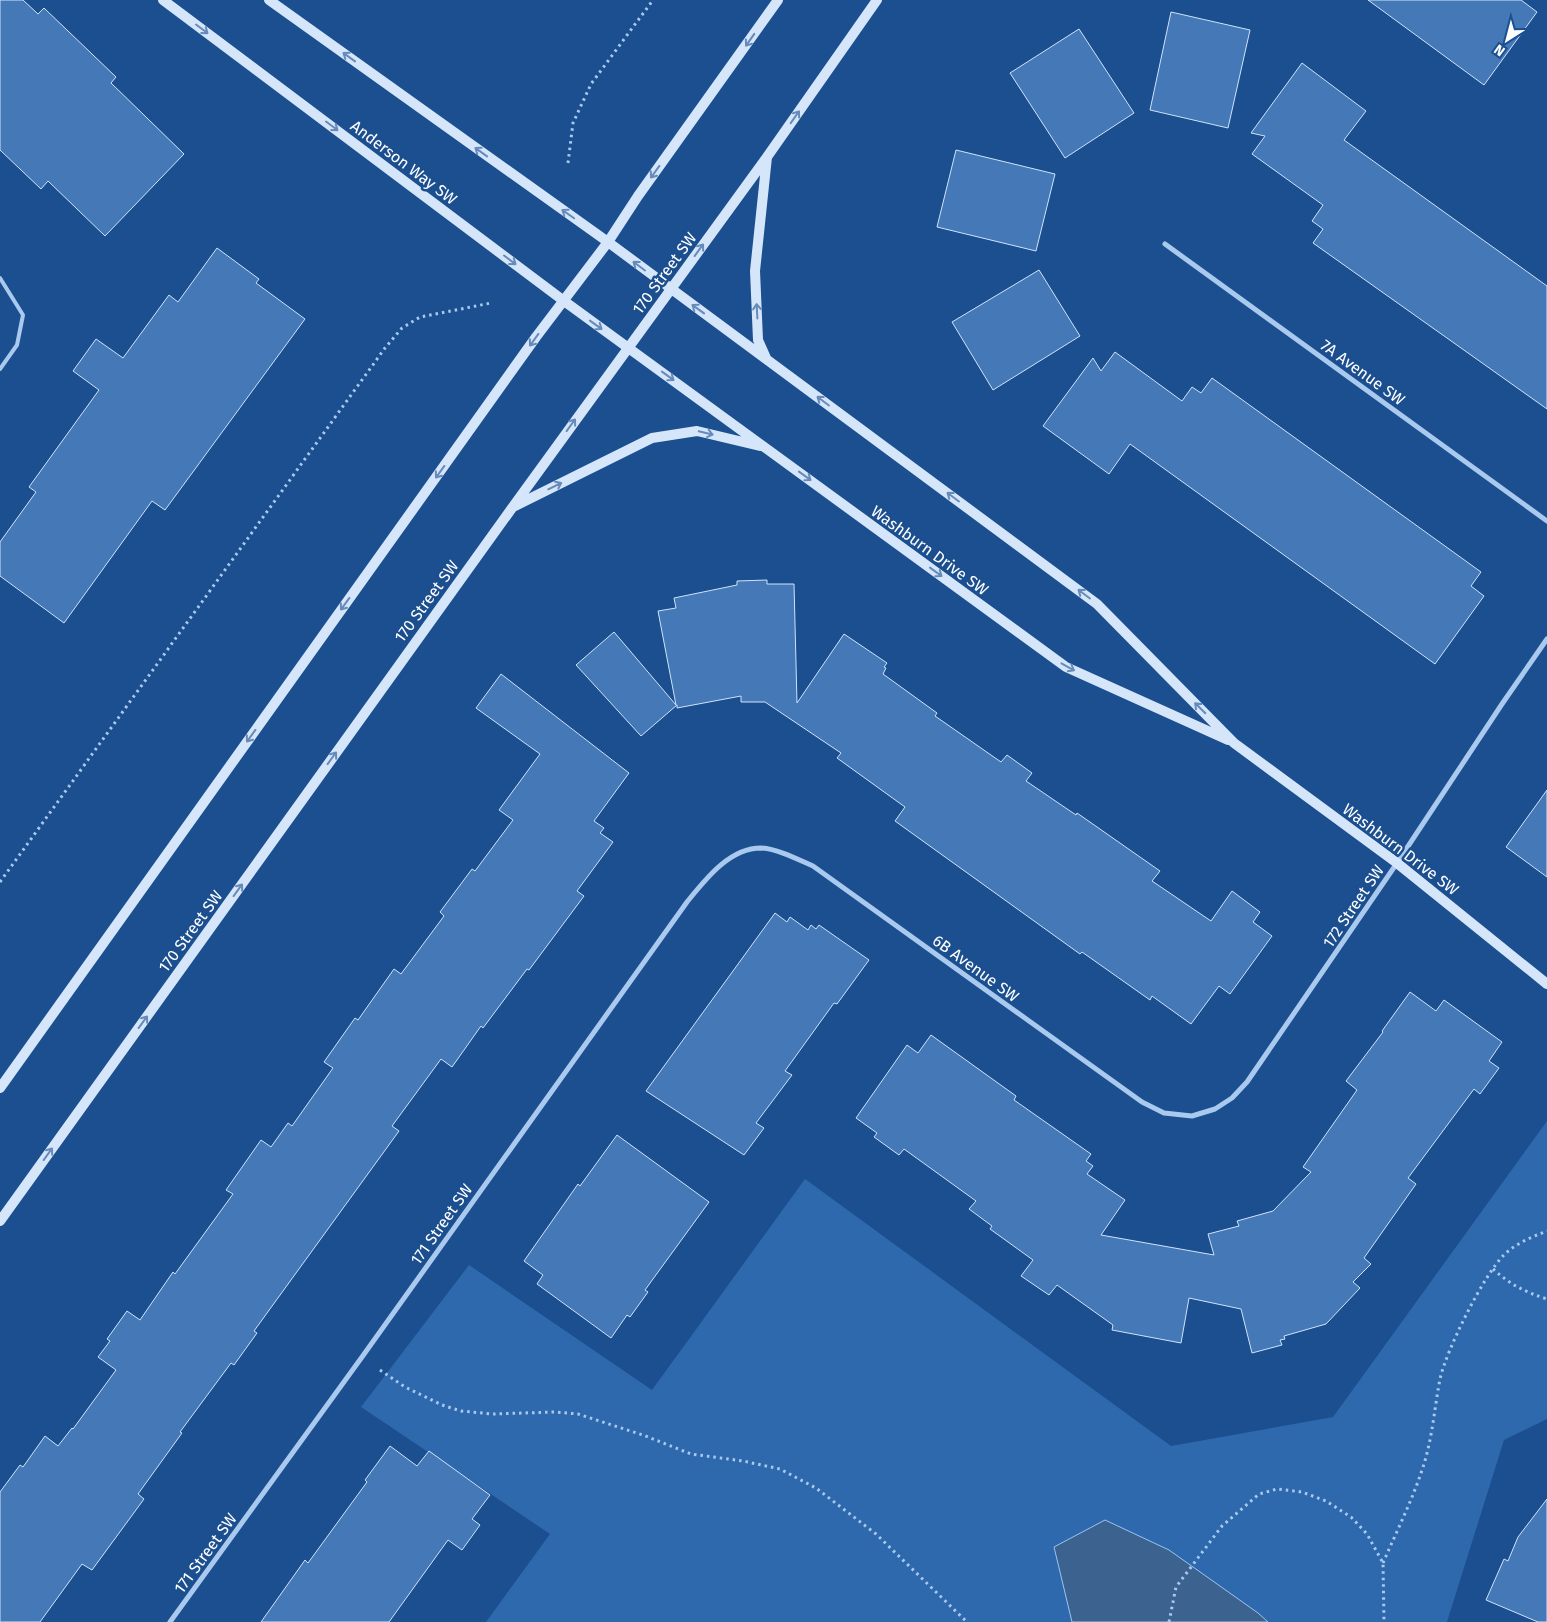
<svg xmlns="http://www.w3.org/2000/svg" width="1547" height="1622" font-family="'Fira Sans',sans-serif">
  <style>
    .green { fill: #2e69ad }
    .water { fill: #3c6290; stroke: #9cc4f0 }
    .building { fill: #4478b7; stroke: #cfe3fa }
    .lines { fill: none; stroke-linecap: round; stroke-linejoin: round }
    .path { stroke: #a9c9ee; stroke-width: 3; stroke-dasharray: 2.5 4; stroke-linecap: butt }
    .lane { stroke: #a9c9ee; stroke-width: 4 }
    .street { stroke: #a9c9ee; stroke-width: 5 }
    .secondary { stroke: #d6e6fa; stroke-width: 10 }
    .oneway { stroke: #668bba }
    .labels { text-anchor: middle; stroke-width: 5; stroke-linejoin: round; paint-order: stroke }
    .street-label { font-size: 16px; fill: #fff; stroke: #1b4f8f }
  </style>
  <rect width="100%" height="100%" fill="#1b4f8f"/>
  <!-- green -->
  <path class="green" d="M 1547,1121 L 1547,1419 L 1504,1440 L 1447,1622 L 486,1622 L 550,1534 L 361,1407 L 469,1265 L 652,1390 L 805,1179 L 1171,1446 L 1333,1417 Z"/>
  <!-- water -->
  <path class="water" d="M 1105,1520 L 1169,1550 L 1258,1613 L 1268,1622 L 1072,1622 L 1054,1547 Z"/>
  <!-- building -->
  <path class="building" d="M 0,0 L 23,0 L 38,14 L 44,8 L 116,77 L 111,83 L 184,154 L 105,236 L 48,181 L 41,189 L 0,150 Z
    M 1368,0 L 1521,0 L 1537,12 L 1484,85 Z
    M 1171,12 L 1250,30 L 1228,128 L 1150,110 Z
    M 1079,29 L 1134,113 L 1065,158 L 1010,73 Z
    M 1302,63 L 1366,111 L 1344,140 L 1547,286 L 1547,409 L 1313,243 L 1323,229 L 1312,221 L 1323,205 L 1252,154 L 1265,136 L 1251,133 Z
    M 956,150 L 1055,174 L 1036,251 L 937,227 Z
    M 217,248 L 259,279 L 256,283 L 305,319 L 165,510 L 152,501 L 64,623 L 0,576 L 0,542 L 36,492 L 29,487 L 99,390 L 73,371 L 96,339 L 123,358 L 169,295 L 178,302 Z
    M 1039,270 L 1080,336 L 993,390 L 952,322 Z
    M 1115,352 L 1182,401 L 1192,387 L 1201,393 L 1212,378 L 1481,572 L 1471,586 L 1484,596 L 1435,664 L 1130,444 L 1109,474 L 1043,426 L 1093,358 L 1101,371 Z
    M 767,580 L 767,584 L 794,584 L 797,703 L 844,634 L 887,663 L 884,667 L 886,668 L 883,674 L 937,713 L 935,716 L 1001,762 L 1007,755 L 1032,773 L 1026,781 L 1076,815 L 1077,813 L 1160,871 L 1152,881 L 1211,921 L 1232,891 L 1260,912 L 1253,922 L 1272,936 L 1230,994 L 1219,986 L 1191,1024 L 1152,996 L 1150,1000 L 1082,952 L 1080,954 L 895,821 L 905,807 L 837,758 L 841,753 L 765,702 L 741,702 L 741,696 L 677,708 L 677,705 L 641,736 L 576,665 L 614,632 L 676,705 L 658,611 L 676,608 L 674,598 L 737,585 L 737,581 Z
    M 501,674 L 629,773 L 594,821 L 604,828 L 600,833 L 613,842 L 577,891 L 584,896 L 529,970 L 527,969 L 483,1028 L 481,1026 L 452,1067 L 441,1059 L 392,1126 L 399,1131 L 254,1331 L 257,1333 L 234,1365 L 231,1363 L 180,1432 L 182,1433 L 138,1494 L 144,1499 L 92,1570 L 82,1564 L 40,1622 L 0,1622 L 0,1492 L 20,1465 L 23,1467 L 45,1436 L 58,1446 L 72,1428 L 73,1429 L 116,1370 L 98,1357 L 110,1341 L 107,1339 L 127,1311 L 140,1320 L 173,1272 L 175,1274 L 233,1194 L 226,1190 L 261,1140 L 271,1147 L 288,1123 L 292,1126 L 333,1068 L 324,1062 L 355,1018 L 358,1020 L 394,969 L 401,974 L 444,916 L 440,912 L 472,869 L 475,871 L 513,820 L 499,810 L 540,754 L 476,708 Z
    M 1547,790 L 1547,877 L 1506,847 Z
    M 775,913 L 787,922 L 790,917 L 808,930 L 811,925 L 816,929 L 819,925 L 869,960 L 837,1004 L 834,1003 L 785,1071 L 792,1075 L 756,1123 L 764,1128 L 744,1155 L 646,1091 Z
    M 1410,992 L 1436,1011 L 1444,1000 L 1502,1042 L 1489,1061 L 1499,1068 L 1480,1094 L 1474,1089 L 1408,1178 L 1416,1184 L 1364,1258 L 1371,1264 L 1353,1282 L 1360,1288 L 1326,1324 L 1284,1336 L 1285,1339 L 1280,1340 L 1282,1345 L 1252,1353 L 1241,1309 L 1189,1298 L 1181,1343 L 1112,1330 L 1113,1325 L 1057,1285 L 1049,1295 L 1021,1276 L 1033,1260 L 990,1229 L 992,1226 L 969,1209 L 976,1201 L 904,1149 L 899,1155 L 874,1137 L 877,1133 L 856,1118 L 907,1045 L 918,1053 L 931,1035 L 1016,1096 L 1014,1100 L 1091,1154 L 1086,1161 L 1093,1166 L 1087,1174 L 1125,1200 L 1101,1235 L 1214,1255 L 1208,1234 L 1239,1226 L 1237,1221 L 1273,1211 L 1311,1172 L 1303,1167 L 1357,1090 L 1346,1081 L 1383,1032 L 1382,1031 Z
    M 617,1135 L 709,1202 L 645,1290 L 648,1292 L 630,1317 L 627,1315 L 611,1338 L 537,1284 L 543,1275 L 524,1261 L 578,1184 L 580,1186 Z
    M 390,1446 L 417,1466 L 429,1451 L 490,1495 L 472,1519 L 480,1525 L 462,1550 L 448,1540 L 389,1622 L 261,1622 L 305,1560 L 308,1563 L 367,1482 L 365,1480 Z
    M 1547,1499 L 1547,1622 L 1538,1622 L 1486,1600 L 1504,1559 L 1508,1561 L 1518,1537 Z"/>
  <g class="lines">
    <!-- path -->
    <path class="path" d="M 568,163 L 573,123 L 591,84 L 653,0
      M 0,882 L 385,348 L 402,328 L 420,317 L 491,303
      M 1493,1269 C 1511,1285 1525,1292 1547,1299
      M 380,1370 L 405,1387 L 442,1405 L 461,1411 L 493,1414 L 555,1412 L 578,1414 L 643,1435 L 691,1454 L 743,1461 L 780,1469 L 816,1488 L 876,1534 L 967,1622
      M 1383,1563 C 1398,1528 1416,1493 1426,1457 C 1433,1431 1435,1405 1440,1379 C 1446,1351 1484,1274 1504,1255 C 1516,1243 1532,1237 1547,1231
      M 1169,1622 L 1176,1587 L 1222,1526 L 1259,1494 L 1277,1489 L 1302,1492 L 1326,1501 L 1351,1517 L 1367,1534 L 1383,1563 L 1384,1622"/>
    <!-- lane -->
    <path class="lane" d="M 0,278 L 23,315 L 17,345 L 0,369"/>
    <!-- street -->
    <path class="street" d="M 1165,244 L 1547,521
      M 170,1622 L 362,1357 L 687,902 C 705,880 729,848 761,848 C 778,849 797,859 813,866 L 1142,1102 L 1164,1113 L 1192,1116 L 1215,1109 L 1232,1098 L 1247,1082 L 1397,863 L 1502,704 L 1547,639"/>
    <!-- secondary -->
    <path class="secondary" d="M 163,0 L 564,301 L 1066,667 L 1228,740
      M 269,0 L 608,242 L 1097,604 L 1234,743 L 1397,863 L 1547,984
      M 766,358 L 758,340 L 755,271 L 767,157
      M 513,507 L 652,438 L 697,431 L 760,446
      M 0,1088 L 536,337 L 608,242 L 638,196 L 778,0
      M 0,1221 L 512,508 L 767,157 L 877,0"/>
  </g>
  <!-- one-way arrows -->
  <defs><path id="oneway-shaft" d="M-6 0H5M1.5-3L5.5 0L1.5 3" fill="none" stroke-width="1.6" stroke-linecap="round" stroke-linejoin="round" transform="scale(1.25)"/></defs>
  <g class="oneway">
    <use href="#oneway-shaft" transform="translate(202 29) rotate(37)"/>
    <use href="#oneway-shaft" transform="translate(750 40) rotate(125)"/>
    <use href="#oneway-shaft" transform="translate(349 57) rotate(-144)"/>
    <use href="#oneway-shaft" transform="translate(795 117) rotate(-55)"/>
    <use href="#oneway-shaft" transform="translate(332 126) rotate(37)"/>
    <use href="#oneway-shaft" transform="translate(481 152) rotate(-144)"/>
    <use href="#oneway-shaft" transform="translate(655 172) rotate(126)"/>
    <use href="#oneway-shaft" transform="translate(568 214) rotate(-145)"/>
    <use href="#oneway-shaft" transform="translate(699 250) rotate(-54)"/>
    <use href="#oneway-shaft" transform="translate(510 260) rotate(37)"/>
    <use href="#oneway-shaft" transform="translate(639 266) rotate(-143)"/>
    <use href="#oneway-shaft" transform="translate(698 309) rotate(-144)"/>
    <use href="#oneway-shaft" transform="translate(757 311) rotate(-93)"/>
    <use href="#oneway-shaft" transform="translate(596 325) rotate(36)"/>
    <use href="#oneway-shaft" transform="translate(534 340) rotate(126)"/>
    <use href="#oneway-shaft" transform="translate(668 376) rotate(36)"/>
    <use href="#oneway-shaft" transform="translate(823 401) rotate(-143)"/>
    <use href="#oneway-shaft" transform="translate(571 425) rotate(-54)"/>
    <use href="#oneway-shaft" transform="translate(706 433) rotate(14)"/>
    <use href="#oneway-shaft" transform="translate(440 472) rotate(126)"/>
    <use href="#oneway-shaft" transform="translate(805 476) rotate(36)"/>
    <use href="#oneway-shaft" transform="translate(555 486) rotate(-26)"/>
    <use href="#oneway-shaft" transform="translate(953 497) rotate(-143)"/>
    <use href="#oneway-shaft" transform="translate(936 572) rotate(36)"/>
    <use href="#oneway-shaft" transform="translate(1084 594) rotate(-143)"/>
    <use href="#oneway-shaft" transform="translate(345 604) rotate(126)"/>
    <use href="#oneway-shaft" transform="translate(1068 667) rotate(29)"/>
    <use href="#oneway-shaft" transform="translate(1200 708) rotate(-135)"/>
    <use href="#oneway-shaft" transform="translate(251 736) rotate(126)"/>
    <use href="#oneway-shaft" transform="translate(332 758) rotate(-54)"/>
    <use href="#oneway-shaft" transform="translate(238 890) rotate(-54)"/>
    <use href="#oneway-shaft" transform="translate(143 1022) rotate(-54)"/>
    <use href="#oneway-shaft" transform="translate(48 1154) rotate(-54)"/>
  </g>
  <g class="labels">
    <!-- street labels -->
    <g class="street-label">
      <text transform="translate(404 162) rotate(37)" y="6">Anderson Way SW</text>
      <text transform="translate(664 273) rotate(-54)" y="6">170 Street SW</text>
      <text transform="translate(1363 372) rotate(36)" y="6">7A Avenue SW</text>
      <text transform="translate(930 550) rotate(36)" y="6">Washburn Drive SW</text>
      <text transform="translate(426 601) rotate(-54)" y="6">170 Street SW</text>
      <text transform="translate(1401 849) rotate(37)" y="6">Washburn Drive SW</text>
      <text transform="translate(1353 906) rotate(-56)" y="6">172 Street SW</text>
      <text transform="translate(190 931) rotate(-54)" y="6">170 Street SW</text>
      <text transform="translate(976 968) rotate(36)" y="6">6B Avenue SW</text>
      <text transform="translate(441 1224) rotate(-55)" y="6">171 Street SW</text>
      <text transform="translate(205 1553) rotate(-54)" y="6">171 Street SW</text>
    </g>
  </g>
  <!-- north arrow -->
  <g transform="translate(1507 40) rotate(216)" stroke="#1b4f8f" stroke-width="4" paint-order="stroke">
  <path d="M0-4L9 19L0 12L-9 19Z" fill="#ffffff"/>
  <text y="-8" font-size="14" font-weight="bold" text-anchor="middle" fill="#ffffff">N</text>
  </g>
</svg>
